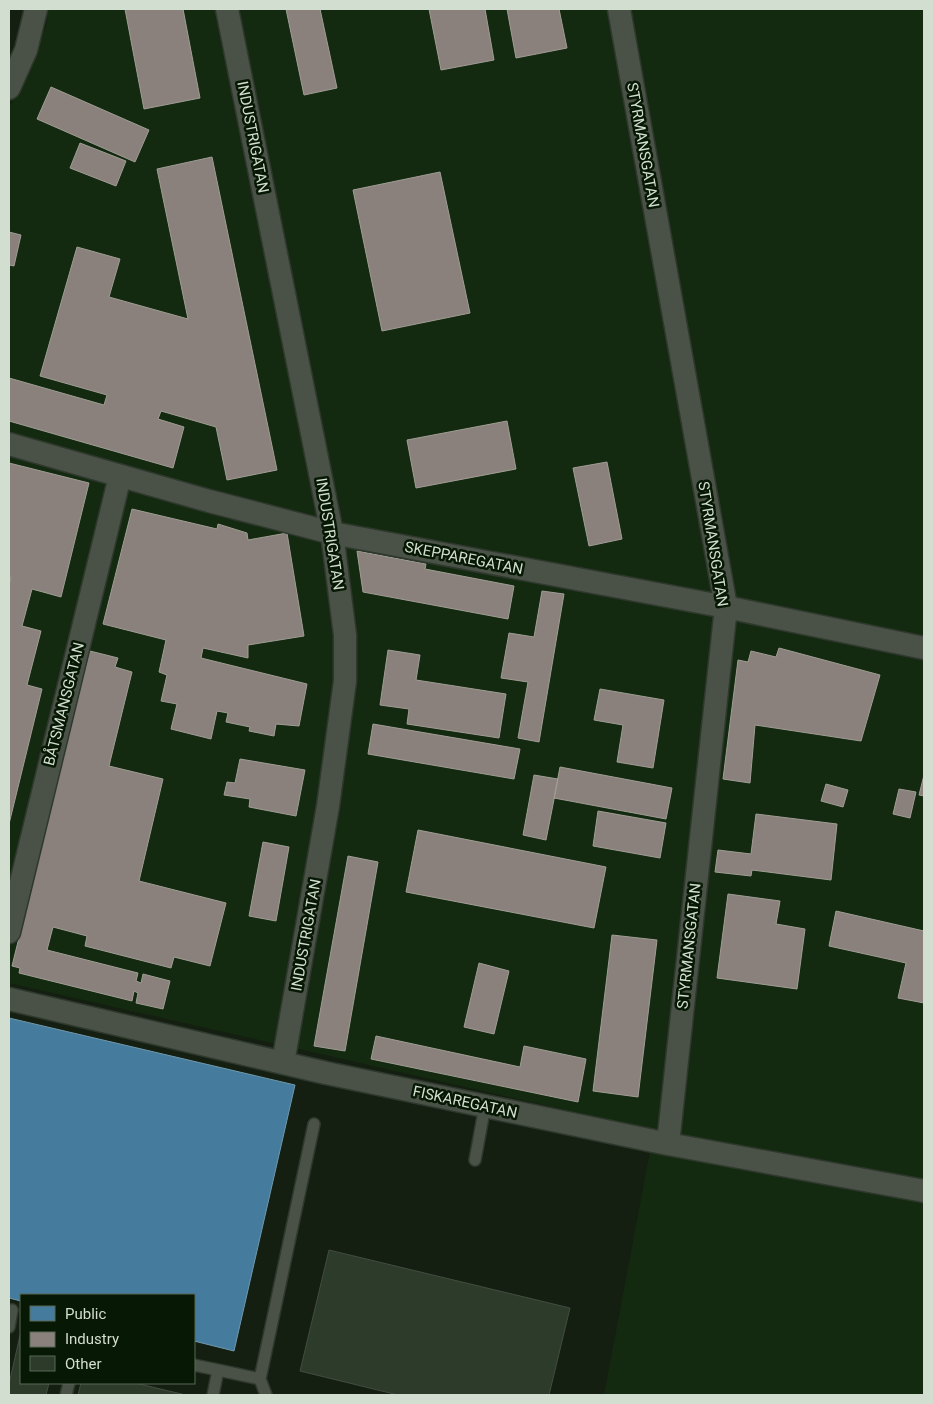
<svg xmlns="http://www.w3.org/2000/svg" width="933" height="1404" font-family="Roboto,sans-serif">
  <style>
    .built { fill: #142a10 }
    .public { fill: #457b9d; stroke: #6f99ac }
    .industry { fill: #8a817c; stroke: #a09d95 }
    .building { fill: #2d3c2a; stroke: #444c41 }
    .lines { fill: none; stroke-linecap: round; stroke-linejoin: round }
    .lane-casing { stroke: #2f382d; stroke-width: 14 }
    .street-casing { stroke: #2f382d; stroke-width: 25 }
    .lane { stroke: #4a5248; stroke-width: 11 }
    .street { stroke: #4a5248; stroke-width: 22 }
    .labels { text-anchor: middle; stroke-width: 5; stroke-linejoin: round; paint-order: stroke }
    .street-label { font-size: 15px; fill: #d2ded0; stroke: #071904 }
  </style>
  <rect width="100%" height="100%" fill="#141e11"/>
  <!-- built -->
  <path class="built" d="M 48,9 L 924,9 L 924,1395 L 604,1395 L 654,1130 L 9,983 L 9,108 L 46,27 Z"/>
  <!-- public -->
  <path class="public" d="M 9,1018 L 295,1085 L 234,1351 L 194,1341 L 194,1295 L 21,1295 L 21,1301 L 9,1298 Z"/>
  <!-- industry -->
  <path class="industry" d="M 125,9 L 183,9 L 200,98 L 144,109 Z
    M 286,9 L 320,9 L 337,88 L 304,95 Z
    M 429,9 L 485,9 L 494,60 L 441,70 Z
    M 507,9 L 559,9 L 567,48 L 516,58 Z
    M 51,87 L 149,130 L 135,162 L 37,119 Z
    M 80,143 L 126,161 L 116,186 L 70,168 Z
    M 212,157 L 277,470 L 227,480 L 216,427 L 161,411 L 158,419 L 184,427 L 173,468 L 9,421 L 9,378 L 104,405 L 107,395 L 40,376 L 77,247 L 120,259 L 109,297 L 188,319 L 157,169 Z
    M 440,172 L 470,313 L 382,331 L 353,190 Z
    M 9,232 L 21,235 L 14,266 L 9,265 Z
    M 507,421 L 516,469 L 416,488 L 407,440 Z
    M 607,462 L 622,539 L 589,546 L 573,468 Z
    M 9,463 L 89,483 L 61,597 L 32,589 L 22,626 L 41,631 L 27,685 L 42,689 L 9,824 L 9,586 L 11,577 L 9,577 Z
    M 132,509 L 217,529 L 218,524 L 247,533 L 248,540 L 287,533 L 304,636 L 248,645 L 248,658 L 203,648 L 201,658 L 307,684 L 299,726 L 276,724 L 274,736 L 249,731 L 250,727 L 226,722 L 228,713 L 217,711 L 211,739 L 171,729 L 177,704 L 161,701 L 167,675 L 159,672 L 166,640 L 103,624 Z
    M 357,551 L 426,564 L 425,569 L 514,586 L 508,619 L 363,592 Z
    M 542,591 L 564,594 L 539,742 L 518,738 L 528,682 L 501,678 L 509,633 L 534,637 Z
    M 779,648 L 880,675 L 861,741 L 755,725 L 750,783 L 723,779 L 738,660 L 748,662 L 751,651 L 776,657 Z
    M 388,650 L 420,655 L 416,680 L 506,694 L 499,738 L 407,724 L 409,709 L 380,705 Z
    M 90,651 L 118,658 L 115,667 L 132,672 L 109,766 L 163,779 L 139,881 L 226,903 L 210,966 L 174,957 L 171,968 L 85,946 L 87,936 L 53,927 L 47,950 L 138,973 L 136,981 L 141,983 L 143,974 L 170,981 L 163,1009 L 136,1003 L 138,993 L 134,991 L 132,1001 L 19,973 L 20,968 L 12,966 Z
    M 600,689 L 664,700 L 653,768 L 617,762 L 623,725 L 594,720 Z
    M 373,724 L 520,749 L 514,779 L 368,754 Z
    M 240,759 L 305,770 L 296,816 L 249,807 L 250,799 L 224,795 L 227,782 L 235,783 Z
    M 560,767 L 672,788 L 666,819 L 554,798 Z
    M 534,775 L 558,779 L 546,840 L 523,835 Z
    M 924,775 L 924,796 L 919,795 Z
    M 826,784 L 848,790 L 843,807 L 821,801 Z
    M 899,789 L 916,792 L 910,818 L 893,814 Z
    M 598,811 L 666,823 L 660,858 L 593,846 Z
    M 756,814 L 837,824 L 831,880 L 752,870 L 751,876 L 715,872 L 718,850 L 751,854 Z
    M 418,830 L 606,867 L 594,928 L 406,892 Z
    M 263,842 L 289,847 L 276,921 L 249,916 Z
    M 348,856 L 378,862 L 345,1051 L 314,1046 Z
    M 728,894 L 780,901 L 776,924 L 805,929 L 797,989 L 717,978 Z
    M 836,911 L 924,931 L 924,1003 L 898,998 L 906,963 L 829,946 Z
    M 612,935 L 657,940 L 638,1097 L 593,1091 Z
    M 479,963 L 509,971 L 494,1034 L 464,1027 Z
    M 376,1036 L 520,1067 L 524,1046 L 586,1059 L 578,1102 L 371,1059 Z"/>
  <!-- building -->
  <path class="building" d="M 329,1250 L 570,1308 L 549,1395 L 398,1395 L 300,1371 Z
    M 21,1331 L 21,1383 L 49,1383 L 46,1395 L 9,1395 L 9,1384 Z
    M 81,1383 L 135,1383 L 186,1395 L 78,1395 Z"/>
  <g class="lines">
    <defs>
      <path id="lane" d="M 475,1160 L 485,1106
        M 9,1327 L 12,1310
        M 194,1365 L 218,1370
        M 260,1379 L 266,1395
        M 66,1395 L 69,1383
        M 213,1395 L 218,1370 L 260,1379 L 314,1124"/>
      <path id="street" d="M 227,9 L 332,533 L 345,635 L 345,681 L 328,806 L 283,1063
        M 619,9 L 726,607 L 668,1144
        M 9,88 L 26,50 L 36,9
        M 9,444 L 209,501 L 332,533 L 726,607 L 924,648
        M 9,932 L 120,476
        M 9,999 L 326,1073 L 668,1144 L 924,1191"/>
    </defs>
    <!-- lane casing -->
    <use href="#lane" class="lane-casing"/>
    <!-- street casing -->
    <use href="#street" class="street-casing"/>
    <!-- lane -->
    <use href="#lane" class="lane"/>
    <!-- street -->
    <use href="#street" class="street"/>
  </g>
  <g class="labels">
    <!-- street labels -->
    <g class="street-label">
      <text transform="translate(253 137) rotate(79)" y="5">INDUSTRIGATAN</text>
      <text transform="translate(643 145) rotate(80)" y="5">STYRMANSGATAN</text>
      <text transform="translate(330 534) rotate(81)" y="5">INDUSTRIGATAN</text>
      <text transform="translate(713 544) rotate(81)" y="5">STYRMANSGATAN</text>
      <text transform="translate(464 558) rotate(11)" y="5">SKEPPAREGATAN</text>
      <text transform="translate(64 704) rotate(-76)" y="5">BÅTSMANSGATAN</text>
      <text transform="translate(306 935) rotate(-80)" y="5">INDUSTRIGATAN</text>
      <text transform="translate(689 946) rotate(-84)" y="5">STYRMANSGATAN</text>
      <text transform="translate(465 1102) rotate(12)" y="5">FISKAREGATAN</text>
    </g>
  </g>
  <!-- border -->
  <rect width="933" height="1404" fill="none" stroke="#d2ded0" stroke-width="20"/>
  <!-- legend -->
  <rect x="20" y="1294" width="175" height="90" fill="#071904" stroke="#586856"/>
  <rect x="30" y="1306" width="25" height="15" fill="#457b9d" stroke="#586856"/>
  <text x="65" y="1319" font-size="15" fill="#d2ded0">Public</text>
  <rect x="30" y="1332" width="25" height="15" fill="#8a817c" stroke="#586856"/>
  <text x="65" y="1344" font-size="15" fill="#d2ded0">Industry</text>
  <rect x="30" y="1356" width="25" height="15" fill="#2d3c2a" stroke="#586856"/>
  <text x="65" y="1369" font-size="15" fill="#d2ded0">Other</text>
</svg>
